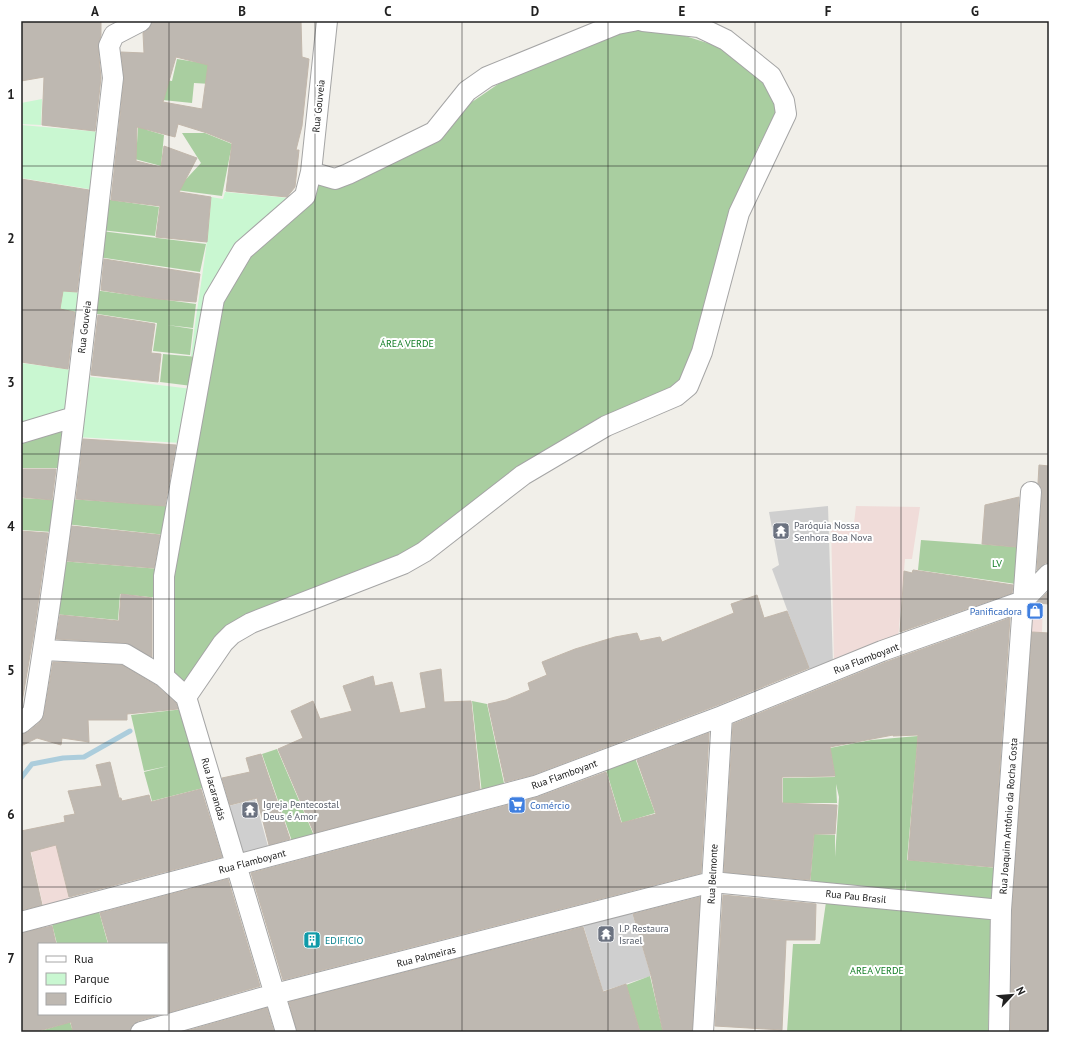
<svg xmlns="http://www.w3.org/2000/svg" width="1070" height="1053" font-family="'PT Sans',sans-serif">
  <style>
    .commercial { fill: #f0dcd9 }
    .religious { fill: #cfcfcf }
    .forest { fill: #a9cea0 }
    .park { fill: #c9f7d1 }
    .lines { fill: none; stroke-linecap: round; stroke-linejoin: round }
    .stream { stroke: #accddc; stroke-width: 5 }
    .building { fill: #beb8b1; stroke: #c2b7ab; fill-rule: evenodd }
    .street-casing { stroke: #a5a5a5; stroke-width: 22 }
    .street { stroke: #fff; stroke-width: 20 }
    .grid { fill: none; stroke: #212121; stroke-width: 1; stroke-opacity: 0.55 }
    .labels { text-anchor: middle; stroke-width: 4; stroke-linejoin: round; paint-order: stroke }
    .street-label { font-size: 10px; fill: #212121; stroke: #fff }
    .park-label { font-size: 10px; fill: #127d24; stroke: #fff }
    .worship-label { font-size: 10px; fill: #5b616d; stroke: #fff; text-anchor: start }
    .shop-label { font-size: 10px; fill: #366cbe; stroke: #fff; text-anchor: end }
    .culture-label { font-size: 10px; fill: #0d838f; stroke: #fff; text-anchor: start }
    .neatline { fill: none; stroke: #212121; stroke-width: 1.5 }
    .grid-label { font-size: 13px; text-anchor: middle; font-weight: bold; fill: #212121 }
  </style>
  <rect width="100%" height="100%" fill="#f1efe9"/>
  <!-- commercial -->
  <path class="commercial" d="M 856,506 L 920,507 L 912,559 L 905,559 L 898,639 L 834,664 L 831,523 L 854,523 Z
    M 1029,604 L 1043,604 L 1042,632 L 1026,632 Z
    M 56,845 L 70,903 L 44,910 L 31,852 Z"/>
  <!-- religious -->
  <path class="religious" d="M 828,506 L 833,665 L 811,674 L 772,569 L 779,565 L 769,512 Z
    M 255,799 L 269,850 L 240,858 L 225,807 Z
    M 631,909 L 651,976 L 603,991 L 582,921 Z"/>
  <!-- forest -->
  <path class="forest" d="M 622,29 L 669,31 L 730,50 L 770,87 L 776,112 L 755,154 L 682,382 L 417,551 L 228,633 L 185,692 L 169,672 L 168,588 L 221,304 L 244,263 L 280,226 L 314,179 L 441,134 L 472,102 L 507,78 Z
    M 177,59 L 234,68 L 228,85 L 194,83 L 192,103 L 153,99 L 154,78 L 172,81 Z
    M 139,114 L 147,115 L 147,130 L 164,135 L 161,166 L 131,158 L 133,142 L 137,143 Z
    M 182,133 L 205,133 L 232,144 L 222,196 L 176,190 L 201,163 Z
    M 104,199 L 159,207 L 155,236 L 101,230 Z
    M 101,231 L 206,244 L 200,272 L 98,257 Z
    M 94,290 L 196,304 L 193,328 L 167,325 L 193,329 L 190,355 L 153,351 L 157,323 L 91,313 Z
    M 163,354 L 198,357 L 192,386 L 160,382 Z
    M 67,425 L 61,468 L 21,468 L 23,439 Z
    M 21,498 L 57,500 L 53,532 L 21,530 Z
    M 69,499 L 172,506 L 166,535 L 65,524 Z
    M 921,540 L 1018,547 L 1016,584 L 918,570 Z
    M 60,561 L 160,569 L 159,598 L 120,594 L 118,620 L 54,614 Z
    M 472,701 L 487,704 L 505,788 L 482,794 Z
    M 184,709 L 207,787 L 152,801 L 144,772 L 168,766 L 144,771 L 131,715 Z
    M 918,736 L 907,860 L 998,868 L 996,904 L 905,895 L 906,879 L 904,895 L 810,886 L 814,834 L 835,835 L 835,857 L 839,797 L 836,784 L 837,803 L 783,803 L 783,778 L 835,777 L 830,748 L 871,740 Z
    M 277,749 L 315,838 L 293,844 L 262,754 Z
    M 634,755 L 655,813 L 622,823 L 605,766 Z
    M 826,902 L 992,919 L 988,1032 L 787,1032 L 793,944 L 820,944 Z
    M 98,908 L 108,944 L 57,944 L 51,920 Z
    M 650,976 L 663,1032 L 640,1032 L 626,985 Z
    M 70,1022 L 73,1032 L 37,1032 Z"/>
  <!-- park -->
  <path class="park" d="M 42,99 L 41,125 L 21,124 L 21,103 Z
    M 21,125 L 101,132 L 95,190 L 21,178 L 21,151 L 30,152 L 21,151 Z
    M 225,192 L 299,199 L 253,232 L 197,356 L 191,356 C 197,302 208,250 211,197 L 223,199 Z
    M 21,286 L 82,293 L 80,316 L 21,309 Z
    M 21,363 L 73,370 L 68,413 L 21,428 Z
    M 84,376 L 192,389 L 182,443 L 77,437 Z"/>
  <g class="lines">
    <!-- stream -->
    <path class="stream" d="M 21,778 L 32,764 L 63,758 L 84,757 L 130,731"/>
  </g>
  <!-- building -->
  <path class="building" d="M 21,21 L 101,21 L 101,35 L 98,47 L 101,78 L 95,131 L 42,125 L 44,77 L 21,81 Z
    M 152,21 L 301,21 L 302,57 L 309,59 L 302,126 L 296,150 L 299,150 L 295,187 L 287,197 L 226,191 L 232,143 L 207,133 L 178,124 L 175,137 L 137,127 L 136,161 L 161,167 L 164,146 L 197,158 L 179,192 L 211,197 L 207,242 L 156,237 L 160,206 L 111,200 L 124,79 L 121,52 L 144,53 L 143,33 L 150,27 ZM 176,57 L 208,65 L 202,109 L 163,102 Z
    M 21,179 L 89,190 L 77,292 L 63,291 L 60,309 L 75,312 L 68,369 L 21,362 Z
    M 104,259 L 200,274 L 196,302 L 158,299 L 101,290 Z
    M 98,315 L 155,324 L 151,353 L 161,354 L 158,382 L 91,375 Z
    M 83,439 L 176,445 L 165,506 L 76,499 Z
    M 1039,465 L 1049,466 L 1049,563 L 1045,563 L 1037,570 L 1042,493 L 1041,487 L 1038,483 Z
    M 21,469 L 56,469 L 52,500 L 21,497 Z
    M 1019,497 L 1016,547 L 982,544 L 985,505 Z
    M 72,526 L 160,535 L 154,568 L 67,561 Z
    M 21,531 L 48,533 L 34,632 L 21,708 Z
    M 913,570 L 1013,585 L 1012,593 L 900,632 L 904,571 L 912,573 Z
    M 1049,591 L 1049,604 L 1037,603 Z
    M 121,594 L 152,598 L 152,657 L 126,643 L 56,639 L 60,615 L 119,621 Z
    M 757,595 L 764,618 L 787,611 L 809,668 L 718,705 L 532,775 L 505,782 L 488,704 L 506,700 L 530,690 L 528,683 L 547,675 L 542,662 L 575,649 L 615,637 L 637,633 L 640,641 L 660,637 L 662,642 L 734,613 L 731,604 Z
    M 1010,618 L 993,867 L 908,860 L 918,735 L 893,736 L 893,735 L 830,747 L 835,776 L 782,777 L 782,803 L 837,805 L 835,834 L 814,834 L 810,880 L 724,872 L 733,724 L 886,662 Z
    M 1032,632 L 1049,633 L 1049,1032 L 1010,1032 L 1012,911 Z
    M 53,662 L 122,665 L 157,686 L 176,703 L 178,709 L 127,714 L 127,720 L 88,720 L 89,742 L 62,738 L 61,745 L 37,738 L 21,746 L 21,734 L 28,732 L 40,722 L 44,715 Z
    M 441,669 L 444,702 L 471,701 L 480,789 L 314,833 L 278,749 L 303,738 L 291,711 L 313,701 L 320,719 L 352,711 L 343,686 L 373,676 L 375,686 L 392,682 L 400,713 L 426,708 L 420,673 Z
    M 709,733 L 701,873 L 283,980 L 251,873 L 538,797 L 606,772 L 621,823 L 656,814 L 637,760 Z
    M 261,754 L 290,839 L 269,845 L 257,798 L 230,805 L 222,778 L 250,772 L 246,758 Z
    M 110,762 L 119,798 L 121,798 L 122,801 L 149,795 L 151,802 L 201,789 L 222,857 L 69,897 L 56,845 L 30,852 L 42,905 L 21,910 L 21,831 L 65,822 L 64,816 L 75,814 L 68,791 L 102,786 L 96,765 Z
    M 228,879 L 260,986 L 167,1013 L 167,944 L 109,944 L 100,913 Z
    M 723,895 L 816,904 L 815,940 L 786,940 L 782,1030 L 715,1026 Z
    M 700,897 L 692,1032 L 663,1032 L 651,975 L 633,914 Z
    M 52,926 L 56,944 L 39,944 L 39,1014 L 162,1014 L 138,1021 L 133,1024 L 130,1032 L 73,1032 L 71,1022 L 35,1032 L 21,1032 L 21,933 Z
    M 583,927 L 603,992 L 626,984 L 640,1032 L 297,1032 L 289,1002 Z
    M 267,1008 L 274,1032 L 183,1032 Z"/>
  <g class="lines">
    <defs>
      <path id="street" d="M 311,172 L 335,179 L 348,174 L 434,132 L 467,91 L 487,77 L 617,24 L 633,21
        M 21,433 L 74,417
        M 44,650 L 125,654 L 164,677 L 186,697 L 286,1032
        M 164,677 L 164,576 L 214,299 L 243,250 L 305,196 L 311,172 L 327,21
        M 186,697 L 223,643 L 232,634 L 251,623 L 403,564 L 424,552 L 523,475 L 606,426 L 676,396 L 688,386 L 702,352 L 739,213 L 786,114 L 784,101 L 771,76 L 726,40 L 699,27 L 643,21
        M 21,723 L 33,713 C 68,503 88,290 113,78 L 109,46 L 114,35 L 141,21
        M 21,922 L 535,786 L 722,716 L 882,651 L 1023,601 L 1049,574
        M 141,1032 L 275,994 L 712,882 L 1001,910
        M 703,1032 L 722,716
        M 999,1032 L 1001,910 L 1031,492"/>
    </defs>
    <!-- street casing -->
    <use href="#street" class="street-casing"/>
    <!-- street -->
    <use href="#street" class="street"/>
  </g>
  <!-- grid -->
  <path class="grid" d="M 169,21 L 169,1032M 315,21 L 315,1032M 462,21 L 462,1032M 608,21 L 608,1032M 755,21 L 755,1032M 901,21 L 901,1032M 21,166 L 1049,166M 21,310 L 1049,310M 21,454 L 1049,454M 21,599 L 1049,599M 21,743 L 1049,743M 21,887 L 1049,887"/>
  <!-- icons -->
  <defs>
    <symbol id="temple-square" viewBox="-11 -11 22 22"><rect x="-9" y="-9" width="18" height="18" rx="4" fill="#6b7280" stroke="#fff"/><path d="M0-6L5-2H3V0L6.5 2.5H4V6H1.5V3h-3V6H-4V2.5H-6.5L-3 0V-2H-5Z" fill="#fff"/></symbol>
    <symbol id="shop-square" viewBox="-11 -11 22 22"><rect x="-9" y="-9" width="18" height="18" rx="4" fill="#3f7fe0" stroke="#fff"/><path d="M-5-2.5h2.3a2.7 3.5 0 0 1 5.4 0H5L5.5 6h-11ZM-1.5-2.5h3a1.5 2.3 0 0 0-3 0Z" fill="#fff"/></symbol>
    <symbol id="supermarket-square" viewBox="-11 -11 22 22"><rect x="-9" y="-9" width="18" height="18" rx="4" fill="#3f7fe0" stroke="#fff"/><path d="M-6-5.5h2.5l.6 2H6L4.5 2H-2.5L-4.4-4H-6ZM-1.5 3.2a1.3 1.3 0 1 0 .1 0ZM3 3.2a1.3 1.3 0 1 0 .1 0Z" fill="#fff"/></symbol>
    <symbol id="building-square" viewBox="-11 -11 22 22"><rect x="-9" y="-9" width="18" height="18" rx="4" fill="#0f9aa8" stroke="#fff"/><path d="M-4-6H4V6H1V3H-1V6H-4ZM-2.5-4.3h1.7v1.8h-1.7ZM.8-4.3h1.7v1.8H.8ZM-2.5-1h1.7V.8h-1.7ZM.8-1h1.7V.8H.8Z" fill="#fff"/></symbol>
  </defs>
  <g fill-rule="evenodd">
    <use href="#temple-square" x="771" y="521" width="20" height="20"/>
    <use href="#shop-square" x="1025" y="601" width="20" height="20"/>
    <use href="#supermarket-square" x="507" y="795" width="20" height="20"/>
    <use href="#temple-square" x="240" y="800" width="20" height="20"/>
    <use href="#temple-square" x="596" y="924" width="20" height="20"/>
    <use href="#building-square" x="302" y="930" width="20" height="20"/>
  </g>
  <g class="labels">
    <!-- street labels -->
    <g class="street-label">
      <text transform="translate(318 106) rotate(-84)" y="4">Rua Gouveia</text>
      <text transform="translate(84 327) rotate(-83)" y="4">Rua Gouveia</text>
      <text transform="translate(866 658) rotate(-21)" y="4">Rua Flamboyant</text>
      <text transform="translate(564 774) rotate(-20)" y="4">Rua Flamboyant</text>
      <text transform="translate(214 789) rotate(74)" y="4">Rua Jacarandás</text>
      <text transform="translate(1008 816) rotate(-86)" y="4">Rua Joaquim Antônio da Rocha Costa</text>
      <text transform="translate(252 861) rotate(-15)" y="4">Rua Flamboyant</text>
      <text transform="translate(712 874) rotate(-87)" y="4">Rua Belmonte</text>
      <text transform="translate(856 896) rotate(6)" y="4">Rua Pau Brasil</text>
      <text transform="translate(426 956) rotate(-14)" y="4">Rua Palmeiras</text>
    </g>
    <!-- park labels -->
    <g class="park-label">
      <text x="407" y="347">ÁREA VERDE</text>
      <text x="997" y="567">LV</text>
      <text x="877" y="974">AREA VERDE</text>
    </g>
    <!-- worship labels -->
    <g class="worship-label">
      <text x="794" y="529">Paróquia Nossa<tspan x="794" dy="12">Senhora Boa Nova</tspan></text>
      <text x="263" y="808">Igreja Pentecostal<tspan x="263" dy="12">Deus é Amor</tspan></text>
      <text x="619" y="932">I.P Restaura<tspan x="619" dy="12">Israel</tspan></text>
    </g>
    <!-- shop labels -->
    <g class="shop-label">
      <text x="1022" y="615">Panificadora</text>
      <text x="530" y="809" text-anchor="start">Comércio</text>
    </g>
    <!-- culture labels -->
    <g class="culture-label">
      <text x="325" y="944">EDIFICIO</text>
    </g>
  </g>
  <!-- border -->
  <rect width="1070" height="1053" fill="none" stroke="#ffffff" stroke-width="44"/>
  <!-- legend -->
  <rect x="38" y="943" width="130" height="72" fill="#ffffff" stroke="#a6a6a6"/>
  <rect x="46" y="956" width="20" height="6" fill="#ffffff" stroke="#a6a6a6"/>
  <text x="74" y="963" font-size="12" fill="#212121">Rua</text>
  <rect x="46" y="973" width="20" height="12" fill="#c9f7d1" stroke="#a6a6a6"/>
  <text x="74" y="983" font-size="12" fill="#212121">Parque</text>
  <rect x="46" y="993" width="20" height="12" fill="#beb8b1" stroke="#a6a6a6"/>
  <text x="74" y="1003" font-size="12" fill="#212121">Edifício</text>
  <!-- north arrow -->
  <g transform="translate(1012 995) rotate(64)" stroke="#ffffff" stroke-width="3" paint-order="stroke">
  <path d="M0-3L7 15L0 10L-7 15Z" fill="#212121"/>
  <text y="-6" font-size="11" font-weight="bold" text-anchor="middle" fill="#212121">N</text>
  </g>
  <rect x="22" y="22" width="1026" height="1009" class="neatline"/>
  <g class="grid-label">
    <text x="95" y="16">A</text>
    <text x="242" y="16">B</text>
    <text x="388" y="16">C</text>
    <text x="535" y="16">D</text>
    <text x="682" y="16">E</text>
    <text x="828" y="16">F</text>
    <text x="975" y="16">G</text>
    <text x="11" y="99">1</text>
    <text x="11" y="243">2</text>
    <text x="11" y="387">3</text>
    <text x="11" y="531">4</text>
    <text x="11" y="675">5</text>
    <text x="11" y="819">6</text>
    <text x="11" y="963">7</text>
  </g>
</svg>
